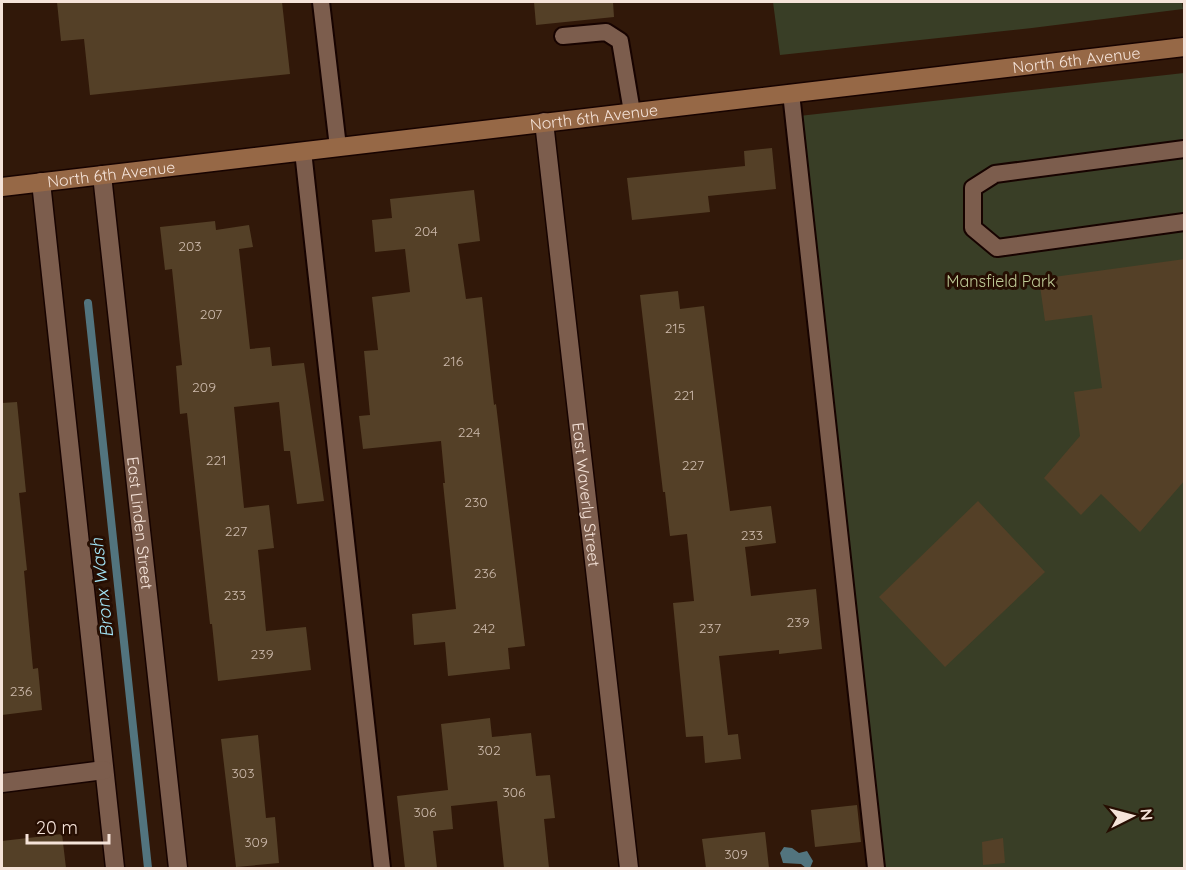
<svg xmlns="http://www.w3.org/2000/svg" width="1186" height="870" font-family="Quicksand,sans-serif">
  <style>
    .green { fill: #393e26 }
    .water { fill: #52747e }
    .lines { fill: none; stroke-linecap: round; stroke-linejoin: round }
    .stream { stroke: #52747e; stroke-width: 8 }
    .building { fill: #544027 }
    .lane-casing { stroke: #170300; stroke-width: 20 }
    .street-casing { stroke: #170300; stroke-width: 21 }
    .secondary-casing { stroke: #170300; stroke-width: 21 }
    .lane { stroke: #7c5d4d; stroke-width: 16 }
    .street { stroke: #7c5d4d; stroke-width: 18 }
    .secondary { stroke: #966846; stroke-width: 18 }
    .labels { text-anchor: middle; stroke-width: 6; stroke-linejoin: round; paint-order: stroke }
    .number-label { font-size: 14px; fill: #cdbaac }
    .street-label { font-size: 16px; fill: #f5e3d9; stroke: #260e02 }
    .park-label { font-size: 16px; fill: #c0cc98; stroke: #260e02 }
    .water-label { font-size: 18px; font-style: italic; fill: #a4e7f9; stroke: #260e02 }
  </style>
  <rect width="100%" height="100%" fill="#311809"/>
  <!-- green -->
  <path class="green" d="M 773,2 L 1182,2 L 1183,9 L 1032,28 L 780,55 Z
    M 1184,73 L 1184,868 L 881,868 L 799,116 Z"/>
  <!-- water -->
  <path class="water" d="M 784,847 L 792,848 L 799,853 L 807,851 L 813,861 L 810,868 L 806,868 L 801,864 L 783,863 L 780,853 Z"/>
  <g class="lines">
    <!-- stream -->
    <path class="stream" d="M 88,303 L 148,868"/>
  </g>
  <!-- building -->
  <path class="building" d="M 57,2 L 282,2 L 290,74 L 90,95 L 84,39 L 61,41 Z
    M 534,2 L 613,2 L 614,17 L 536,25 Z
    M 772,148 L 776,189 L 708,196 L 710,212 L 632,220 L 627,178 L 745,166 L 744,151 Z
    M 474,190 L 480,241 L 458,244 L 466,299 L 482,297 L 494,405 L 496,404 L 525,646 L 508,648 L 510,669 L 448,676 L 445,642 L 414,645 L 412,614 L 456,609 L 443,483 L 445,483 L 441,441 L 363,449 L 359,416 L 370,415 L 364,351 L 378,350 L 372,297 L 410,292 L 405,249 L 375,252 L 372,220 L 392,218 L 390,199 Z
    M 215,221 L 216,230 L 249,225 L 253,247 L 239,249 L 250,349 L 270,347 L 272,366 L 304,363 L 324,501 L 297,504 L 290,451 L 284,451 L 279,402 L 234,407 L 244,508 L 269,505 L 274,548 L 258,550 L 266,631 L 306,627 L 311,670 L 218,681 L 212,624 L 210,624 L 187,413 L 180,414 L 176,366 L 182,365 L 172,269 L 165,270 L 160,227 Z
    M 1185,259 L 1185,480 L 1140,532 L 1101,494 L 1081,515 L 1044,478 L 1080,436 L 1074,392 L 1102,388 L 1092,315 L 1045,321 L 1039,279 Z
    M 678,291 L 680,309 L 704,306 L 730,511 L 771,506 L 776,543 L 745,547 L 751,596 L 816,589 L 822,649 L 779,654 L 779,650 L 719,656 L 728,735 L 738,734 L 741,759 L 705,763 L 703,736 L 686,737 L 673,603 L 694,601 L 687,534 L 670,536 L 665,492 L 663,492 L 640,295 Z
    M 17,402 L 26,492 L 19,493 L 27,570 L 24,571 L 33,669 L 38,668 L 42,710 L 2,715 L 2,403 Z
    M 978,501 L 1045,572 L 945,667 L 879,597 Z
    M 490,718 L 492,737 L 531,733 L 536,776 L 550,775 L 555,818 L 544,819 L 549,868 L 504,868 L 497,801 L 451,806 L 453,829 L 433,831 L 437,868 L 405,868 L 397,796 L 448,790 L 441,724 Z
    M 258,735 L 266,818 L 275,817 L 279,863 L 236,867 L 221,739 Z
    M 857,805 L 861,842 L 815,847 L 811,810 Z
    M 765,832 L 769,868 L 706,868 L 702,839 Z
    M 62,834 L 66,868 L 2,868 L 2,841 Z
    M 1003,838 L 1005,863 L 983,865 L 982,842 Z"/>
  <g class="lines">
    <defs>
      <path id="lane" d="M 321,2 L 338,147
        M 563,36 L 606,32 L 620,41 L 632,112
        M 791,93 L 876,868
        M 1184,149 L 995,174 L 973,188 L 973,228 L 997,248 L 1184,222
        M 303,151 L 382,868"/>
      <g id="street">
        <path id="s1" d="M 544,122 L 629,868"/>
        <path id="s2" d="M 102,175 L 178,868"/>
        <path d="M 41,182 L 115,868"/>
        <path d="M 2,783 L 104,770"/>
      </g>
      <g id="secondary">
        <path id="s3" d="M 2,187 L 1184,47"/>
      </g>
    </defs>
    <!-- lane casing -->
    <use href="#lane" class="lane-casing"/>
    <!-- street casing -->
    <use href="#street" class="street-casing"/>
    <!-- secondary casing -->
    <use href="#secondary" class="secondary-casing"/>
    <!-- lane -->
    <use href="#lane" class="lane"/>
    <!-- street -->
    <use href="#street" class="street"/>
    <!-- secondary -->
    <use href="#secondary" class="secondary"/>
  </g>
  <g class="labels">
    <!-- number labels -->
    <g class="number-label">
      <text x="426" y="236">204</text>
      <text x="190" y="251">203</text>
      <text x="211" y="319">207</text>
      <text x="675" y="333">215</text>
      <text x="453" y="366">216</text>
      <text x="204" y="392">209</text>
      <text x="684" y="400">221</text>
      <text x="469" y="437">224</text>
      <text x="216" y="465">221</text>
      <text x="693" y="470">227</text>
      <text x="476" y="507">230</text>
      <text x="236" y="536">227</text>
      <text x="752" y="540">233</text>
      <text x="485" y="578">236</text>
      <text x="235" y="600">233</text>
      <text x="798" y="627">239</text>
      <text x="484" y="633">242</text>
      <text x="710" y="633">237</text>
      <text x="262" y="659">239</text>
      <text x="21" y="696">236</text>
      <text x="489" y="755">302</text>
      <text x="243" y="778">303</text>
      <text x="514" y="797">306</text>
      <text x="425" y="817">306</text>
      <text x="256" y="847">309</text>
      <text x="736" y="859">309</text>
    </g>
    <!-- street labels -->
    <g class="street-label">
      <text dy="6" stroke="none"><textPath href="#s3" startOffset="1082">North 6th Avenue</textPath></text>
      <text dy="6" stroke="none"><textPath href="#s3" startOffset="596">North 6th Avenue</textPath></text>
      <text dy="6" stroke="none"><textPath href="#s3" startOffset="110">North 6th Avenue</textPath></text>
      <text dy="6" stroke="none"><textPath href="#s1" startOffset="375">East Waverly Street</textPath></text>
      <text dy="6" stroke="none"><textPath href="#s2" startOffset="350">East Linden Street</textPath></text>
    </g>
    <!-- park labels -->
    <g class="park-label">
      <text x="1001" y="287">Mansfield Park</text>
    </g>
    <!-- water labels -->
    <g class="water-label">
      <text transform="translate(102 588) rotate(-96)" y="6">Bronx Wash</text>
    </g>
  </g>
  <!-- border -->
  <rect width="1186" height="870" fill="none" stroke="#f5e3d9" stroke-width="6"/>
  <!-- north arrow -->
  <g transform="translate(1132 816) rotate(84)" stroke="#260e02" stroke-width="4.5" paint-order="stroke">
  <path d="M0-4.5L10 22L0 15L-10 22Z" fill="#f5e3d9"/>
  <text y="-9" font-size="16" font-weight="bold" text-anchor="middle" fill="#f5e3d9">N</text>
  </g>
  <!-- scale -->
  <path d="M27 834v9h82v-9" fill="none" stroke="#f5e3d9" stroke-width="3"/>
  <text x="36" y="834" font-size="18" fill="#f5e3d9" stroke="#260e02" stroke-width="4.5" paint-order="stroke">20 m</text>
</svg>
